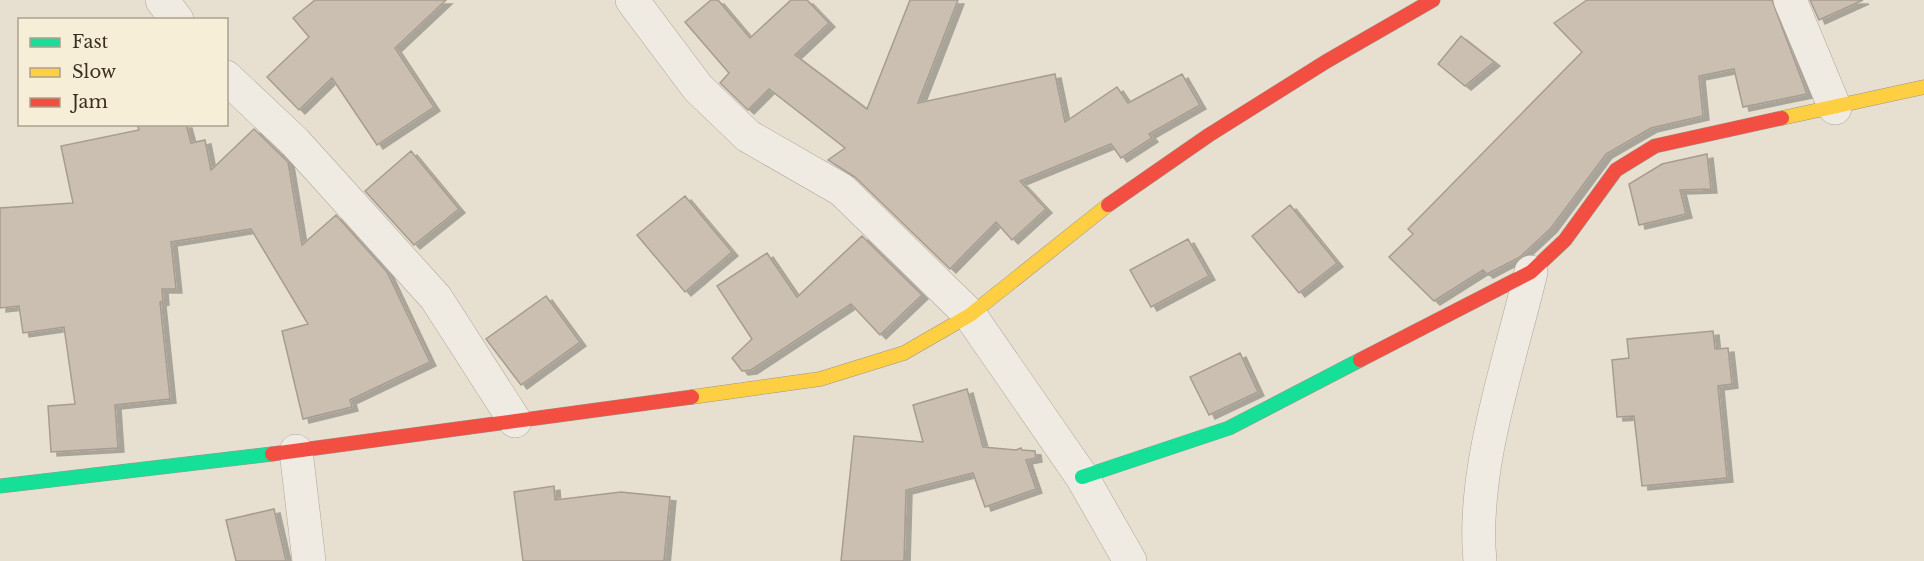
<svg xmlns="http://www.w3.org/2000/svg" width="1924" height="561" font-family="'Libre Baskerville',serif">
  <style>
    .building { fill: #cbbfb2; stroke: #a89c90; stroke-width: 1.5; filter: url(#shadow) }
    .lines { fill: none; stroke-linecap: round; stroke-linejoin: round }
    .street-casing { stroke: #ada599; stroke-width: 34 }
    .fast-casing { stroke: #9c958a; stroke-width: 15 }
    .slow-casing { stroke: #9c958a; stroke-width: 15 }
    .jam-casing { stroke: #9c958a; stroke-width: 15 }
    .street { stroke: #efebe3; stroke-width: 33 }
    .fast { stroke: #16e098; stroke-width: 14 }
    .slow { stroke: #ffcf43; stroke-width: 14 }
    .jam { stroke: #f24e42; stroke-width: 14 }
  </style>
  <defs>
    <filter id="shadow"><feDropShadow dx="6" dy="4" stdDeviation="0" flood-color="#0004"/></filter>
  </defs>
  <rect width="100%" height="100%" fill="#e7e0d1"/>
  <!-- building -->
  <path class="building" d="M 315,0 L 446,0 L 395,48 L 434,107 L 377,145 L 332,78 L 299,110 L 267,77 L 309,37 L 293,18 Z
    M 711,0 L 718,0 L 750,38 L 791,0 L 807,0 L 829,23 L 795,55 L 867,109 L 910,0 L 958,0 L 918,103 L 1055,74 L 1065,122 L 1117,87 L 1128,103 L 1182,74 L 1200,105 L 1149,134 L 1152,138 L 1121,158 L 1111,144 L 1020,181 L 1046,209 L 1012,240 L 996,222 L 950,269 L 855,177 L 828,160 L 845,148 L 769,89 L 748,110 L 720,83 L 729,73 L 685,22 Z
    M 1587,0 L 1772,0 L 1807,94 L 1743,107 L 1734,69 L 1699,76 L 1703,116 L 1651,128 L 1606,154 L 1551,228 L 1520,257 L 1487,274 L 1483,270 L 1434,301 L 1389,257 L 1413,234 L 1408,229 L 1582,52 L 1554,23 Z
    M 1810,0 L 1863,0 L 1819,20 Z
    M 1461,36 L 1494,62 L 1465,86 L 1438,64 Z
    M 137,124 L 186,124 L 191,143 L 205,140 L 211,170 L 254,129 L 288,162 L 302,245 L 336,215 L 387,272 L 430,362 L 350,400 L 352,407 L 303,419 L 282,331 L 308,324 L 251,229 L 171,242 L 176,289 L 162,289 L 163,301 L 160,302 L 170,399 L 115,405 L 118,448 L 51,452 L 48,406 L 75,404 L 64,327 L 23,333 L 19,306 L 0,308 L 0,208 L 73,203 L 61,146 L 139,130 Z
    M 411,151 L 459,209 L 414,245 L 365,191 Z
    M 1707,154 L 1711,189 L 1680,190 L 1686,214 L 1639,225 L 1629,184 L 1662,164 Z
    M 685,196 L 732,252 L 685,292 L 637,235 Z
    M 1290,205 L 1337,263 L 1299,293 L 1252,236 Z
    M 862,236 L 922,295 L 880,335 L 851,304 L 751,370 L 742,371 L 732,358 L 752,339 L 717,286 L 767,253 L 797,297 Z
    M 1188,239 L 1209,276 L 1151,307 L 1130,270 Z
    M 546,296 L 580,342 L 521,385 L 486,339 Z
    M 1713,331 L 1715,349 L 1728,348 L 1732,384 L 1718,386 L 1727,478 L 1642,486 L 1634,416 L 1617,417 L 1612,360 L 1629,358 L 1627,339 Z
    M 1240,353 L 1258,392 L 1209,415 L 1190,377 Z
    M 967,389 L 983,447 L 1016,450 L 1021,448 L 1022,450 L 1035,451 L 1036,458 L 1026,460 L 1036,489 L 985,507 L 973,473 L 906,490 L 904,561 L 841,561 L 854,436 L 923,442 L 913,405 Z
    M 554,486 L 555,500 L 621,492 L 670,497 L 664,561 L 523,561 L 514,492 Z
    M 274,509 L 286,561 L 236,561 L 226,520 Z"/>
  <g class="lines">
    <defs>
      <path id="street" d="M 162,0 L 177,20
        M 632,0 L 698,88 L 748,136 L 842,190 L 970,315 L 1082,477 L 1130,561
        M 1790,0 L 1835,108
        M 226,77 L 295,142 L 436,298 L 515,421
        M 296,451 L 309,561
        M 1480,561 C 1471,470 1510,361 1531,272"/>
      <path id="fast" d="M 1082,477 L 1229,428 L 1360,360
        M 0,486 L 272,454"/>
      <path id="slow" d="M 1782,118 L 1924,87
        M 692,397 L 820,379 L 904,353 L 970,315 L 1108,205"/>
      <path id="jam" d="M 1108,205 L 1209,135 L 1327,61 L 1433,0
        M 1360,360 L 1531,272 L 1565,240 L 1616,170 L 1655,146 L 1782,118
        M 272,454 L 692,397"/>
    </defs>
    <!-- street casing -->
    <use href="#street" class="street-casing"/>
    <!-- fast casing -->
    <use href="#fast" class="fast-casing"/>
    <!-- slow casing -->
    <use href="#slow" class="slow-casing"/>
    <!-- jam casing -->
    <use href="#jam" class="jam-casing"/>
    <!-- street -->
    <use href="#street" class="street"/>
    <!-- fast -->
    <use href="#fast" class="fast"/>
    <!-- slow -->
    <use href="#slow" class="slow"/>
    <!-- jam -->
    <use href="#jam" class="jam"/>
  </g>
  <!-- legend -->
  <rect x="18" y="18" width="210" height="108" fill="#f7eed8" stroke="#ada18e" stroke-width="1.5"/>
  <rect x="30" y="38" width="30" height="9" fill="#16e098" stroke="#ada18e" stroke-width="1.5"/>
  <text x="72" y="48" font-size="18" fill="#3d2e20">Fast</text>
  <rect x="30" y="68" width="30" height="9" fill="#ffcf43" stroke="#ada18e" stroke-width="1.5"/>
  <text x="72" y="78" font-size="18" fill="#3d2e20">Slow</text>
  <rect x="30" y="98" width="30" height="9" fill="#f24e42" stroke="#ada18e" stroke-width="1.5"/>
  <text x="72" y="108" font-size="18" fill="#3d2e20">Jam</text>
</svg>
